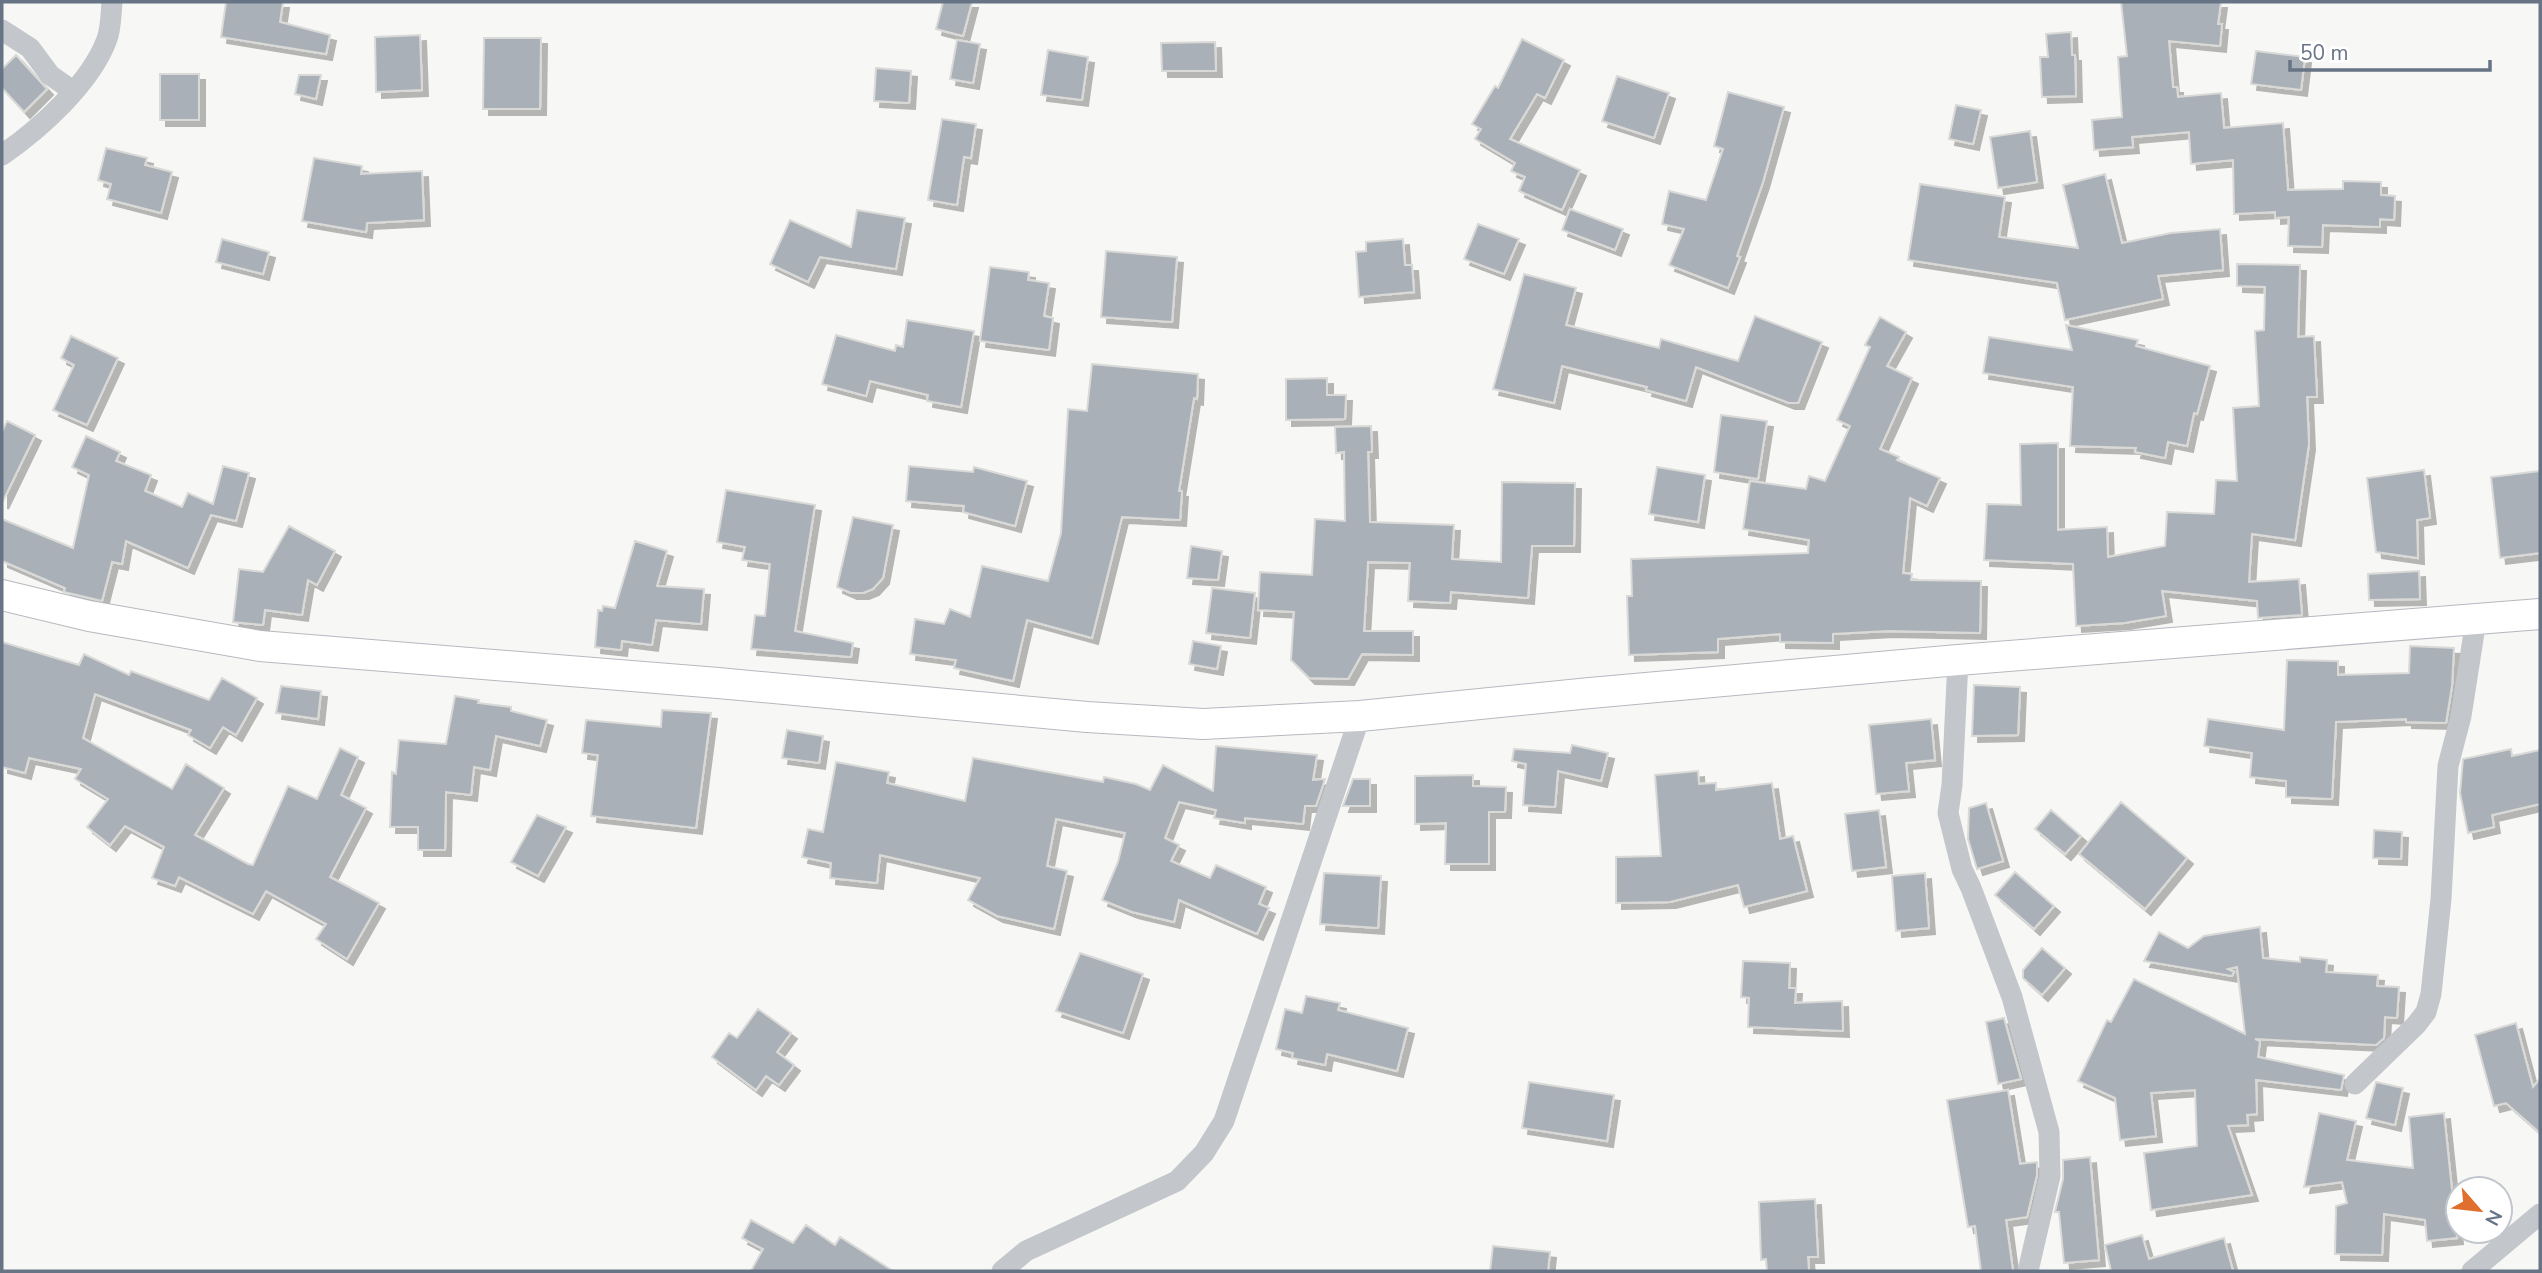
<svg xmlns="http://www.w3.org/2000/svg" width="2542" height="1273" font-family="'Nunito Sans',sans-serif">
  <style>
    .building { fill: #aab0b7; stroke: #d9d9d7; stroke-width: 2; filter: url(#shadow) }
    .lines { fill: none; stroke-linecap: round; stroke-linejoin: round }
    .secondary-casing { stroke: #b5b9bf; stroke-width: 32 }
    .minor { stroke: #c3c6ca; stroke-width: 21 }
    .secondary { stroke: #fff; stroke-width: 30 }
  </style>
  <defs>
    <filter id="shadow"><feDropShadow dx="6" dy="6" stdDeviation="0" flood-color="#0004"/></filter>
  </defs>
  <rect width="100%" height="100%" fill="#f7f7f5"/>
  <!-- building -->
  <path class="building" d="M 226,2 L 283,2 L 280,22 L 330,35 L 326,54 L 221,37 Z
    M 943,2 L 972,2 L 963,36 L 936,29 Z
    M 2121,2 L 2221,2 L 2218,24 L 2222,24 L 2220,46 L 2169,41 L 2173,87 L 2177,87 L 2178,97 L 2221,93 L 2224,128 L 2283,123 L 2288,190 L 2343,189 L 2343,181 L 2381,182 L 2381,195 L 2395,196 L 2394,220 L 2380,219 L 2380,227 L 2323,225 L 2322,247 L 2288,246 L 2289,217 L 2275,218 L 2275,212 L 2234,214 L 2233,160 L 2191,164 L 2189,132 L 2132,137 L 2133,147 L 2094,150 L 2092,120 L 2122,117 L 2118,57 L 2127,56 Z
    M 2071,32 L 2072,55 L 2075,55 L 2076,96 L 2042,97 L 2040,57 L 2048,57 L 2046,34 Z
    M 420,35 L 422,90 L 376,92 L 375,37 Z
    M 484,38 L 541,38 L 540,109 L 483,109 Z
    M 1522,39 L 1564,60 L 1545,98 L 1537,94 L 1510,139 L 1580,170 L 1562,210 L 1519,191 L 1525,177 L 1511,171 L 1515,163 L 1475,139 L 1481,129 L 1472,124 L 1495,86 L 1498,88 Z
    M 957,40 L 980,44 L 973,83 L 950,79 Z
    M 1215,42 L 1216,71 L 1162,71 L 1161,43 Z
    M 1048,50 L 1088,57 L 1082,100 L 1041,95 Z
    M 2256,51 L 2305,57 L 2301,90 L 2251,84 Z
    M 16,55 L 47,89 L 24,112 L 2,88 L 2,69 Z
    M 876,68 L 911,71 L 909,103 L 874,101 Z
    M 160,74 L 199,74 L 199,120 L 160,120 Z
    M 299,75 L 321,75 L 316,99 L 295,94 Z
    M 1617,76 L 1669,93 L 1654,138 L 1602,121 Z
    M 1728,92 L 1784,107 L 1763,182 L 1737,256 L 1740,257 L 1728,288 L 1669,265 L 1684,229 L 1662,224 L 1669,191 L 1706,200 L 1723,149 L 1714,146 Z
    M 1956,105 L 1981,110 L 1973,144 L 1949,139 Z
    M 942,119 L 976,124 L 971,158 L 964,157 L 957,205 L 928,200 Z
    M 2030,131 L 2037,182 L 1998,188 L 1990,137 Z
    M 106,148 L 147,158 L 145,165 L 172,172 L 161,213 L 107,199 L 111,184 L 98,180 Z
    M 314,158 L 362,166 L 361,174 L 422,171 L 424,220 L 367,223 L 366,232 L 302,221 Z
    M 2105,174 L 2122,243 L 2171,233 L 2220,229 L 2223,270 L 2158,276 L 2163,299 L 2065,320 L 2057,283 L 1908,260 L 1920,184 L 2005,197 L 1999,237 L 2078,248 L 2063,185 Z
    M 1570,209 L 1623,229 L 1615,250 L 1562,230 Z
    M 857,210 L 905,218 L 896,269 L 820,257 L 808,282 L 770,264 L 790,220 L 851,247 Z
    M 1478,224 L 1519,239 L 1504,274 L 1464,259 Z
    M 222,239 L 269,252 L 263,274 L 216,262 Z
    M 1403,239 L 1405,265 L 1412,265 L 1414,292 L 1359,297 L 1356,252 L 1366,251 L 1366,242 Z
    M 1106,251 L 1177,257 L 1172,322 L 1101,317 Z
    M 2237,264 L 2300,265 L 2298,337 L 2314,336 L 2317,397 L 2307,397 L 2309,444 L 2295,540 L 2252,534 L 2249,582 L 2299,579 L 2302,615 L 2258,618 L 2257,601 L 2162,591 L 2166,616 L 2124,623 L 2076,626 L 2073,564 L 1984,560 L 1987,504 L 2021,505 L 2020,444 L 2058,443 L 2058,530 L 2107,527 L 2108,557 L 2165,546 L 2167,512 L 2214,514 L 2216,480 L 2237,481 L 2233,408 L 2259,406 L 2255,331 L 2264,330 L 2265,287 L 2237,286 Z
    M 990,267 L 1029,272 L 1028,280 L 1049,283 L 1044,316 L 1053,318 L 1049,350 L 980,341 Z
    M 1524,274 L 1576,288 L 1566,325 L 1659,348 L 1661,339 L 1738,361 L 1755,316 L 1822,342 L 1798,403 L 1789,403 L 1696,367 L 1686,401 L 1646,390 L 1647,387 L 1562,366 L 1554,403 L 1493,389 Z
    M 1880,317 L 1906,332 L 1887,366 L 1912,378 L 1880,449 L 1899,457 L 1897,460 L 1940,478 L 1927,506 L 1910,498 L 1903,573 L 1912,574 L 1911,580 L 1981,581 L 1980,633 L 1888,631 L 1833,634 L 1833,643 L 1780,642 L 1780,634 L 1718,639 L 1718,652 L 1629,655 L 1627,596 L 1632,596 L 1631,559 L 1808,553 L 1809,540 L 1743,529 L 1750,481 L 1806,489 L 1809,476 L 1825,481 L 1850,426 L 1837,420 L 1870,347 L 1865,345 Z
    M 907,320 L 974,331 L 961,407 L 927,401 L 928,395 L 870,381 L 866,396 L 822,384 L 836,335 L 895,351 L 896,345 L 903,347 Z
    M 2066,325 L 2138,340 L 2136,346 L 2210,366 L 2197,414 L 2194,413 L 2187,446 L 2168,442 L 2165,458 L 2135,452 L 2136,448 L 2070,446 L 2073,387 L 1983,373 L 1989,337 L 2072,350 Z
    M 71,336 L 118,358 L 87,425 L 53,410 L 74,365 L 61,358 Z
    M 1092,364 L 1198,374 L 1197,399 L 1194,398 L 1179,491 L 1182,491 L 1180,520 L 1122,517 L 1092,638 L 1027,620 L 1013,681 L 954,668 L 956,660 L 910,654 L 915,619 L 944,624 L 950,609 L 970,617 L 982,566 L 1048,581 L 1061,533 L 1068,409 L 1087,411 Z
    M 1327,378 L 1327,395 L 1346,395 L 1345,419 L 1286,420 L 1286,379 Z
    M 1721,415 L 1767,421 L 1758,479 L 1714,472 Z
    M 7,421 L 35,435 L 2,503 L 2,432 Z
    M 1371,426 L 1372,452 L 1368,452 L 1370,522 L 1454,525 L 1452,559 L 1501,562 L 1502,482 L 1575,483 L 1574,546 L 1532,546 L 1528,598 L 1451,592 L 1450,603 L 1408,601 L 1410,563 L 1368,562 L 1364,631 L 1413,631 L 1413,655 L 1362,654 L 1348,679 L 1309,678 L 1291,660 L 1294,612 L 1258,610 L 1260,572 L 1312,575 L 1315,519 L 1345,521 L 1344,452 L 1336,453 L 1335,427 Z
    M 86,436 L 120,452 L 116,461 L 151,475 L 145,491 L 182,507 L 188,493 L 213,504 L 223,466 L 249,473 L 236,521 L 211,515 L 188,568 L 126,541 L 122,564 L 112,562 L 102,601 L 64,592 L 65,588 L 2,561 L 2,519 L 73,548 L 89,475 L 72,467 Z
    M 909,466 L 973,472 L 974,467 L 1027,481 L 1015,526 L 963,512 L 964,506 L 906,501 Z
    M 1657,467 L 1705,475 L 1698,522 L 1649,514 Z
    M 2424,470 L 2430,518 L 2417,520 L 2418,558 L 2376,552 L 2367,478 Z
    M 2540,471 L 2540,553 L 2500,558 L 2491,477 Z
    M 726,490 L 815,505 L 795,631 L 853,643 L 851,657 L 751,649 L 755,615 L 765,616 L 770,564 L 742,560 L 745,547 L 717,542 Z
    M 853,517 L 893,525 L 883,578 L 873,589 L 863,593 L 851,593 L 837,587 Z
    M 289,526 L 335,551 L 317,585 L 308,580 L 302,615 L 265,610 L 263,625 L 233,622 L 239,569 L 263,572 Z
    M 635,541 L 667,551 L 657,586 L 704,589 L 701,624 L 656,620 L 652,645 L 622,641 L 621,650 L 595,647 L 598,610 L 602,611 L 603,606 L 615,608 Z
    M 1191,546 L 1222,551 L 1218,580 L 1187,578 Z
    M 2419,571 L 2420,599 L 2369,600 L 2368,574 Z
    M 1212,588 L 1255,593 L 1250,638 L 1206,633 Z
    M 1193,641 L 1221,646 L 1217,669 L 1189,664 Z
    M 2,642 L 79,665 L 84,654 L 129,675 L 131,671 L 209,700 L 222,678 L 257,698 L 236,735 L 223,727 L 210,748 L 188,735 L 191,730 L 95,694 L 83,738 L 172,789 L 186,764 L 224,788 L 195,835 L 248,864 L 253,865 L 288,786 L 317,799 L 340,748 L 358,757 L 341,795 L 366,808 L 330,877 L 379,903 L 347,959 L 316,939 L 326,924 L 266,891 L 253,914 L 179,877 L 175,886 L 152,878 L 164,847 L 125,826 L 110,845 L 87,827 L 108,799 L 75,779 L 81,769 L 29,758 L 25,773 L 2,767 Z
    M 2410,646 L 2454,648 L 2452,686 L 2446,723 L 2406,722 L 2406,719 L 2336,722 L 2332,799 L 2286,797 L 2286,781 L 2250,777 L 2252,753 L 2204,746 L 2208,719 L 2284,730 L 2287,660 L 2338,661 L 2338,675 L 2409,673 Z
    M 1974,685 L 2020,687 L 2018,735 L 1972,736 Z
    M 281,686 L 321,691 L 318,719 L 276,713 Z
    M 455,696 L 479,700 L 478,703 L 511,707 L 511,711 L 547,720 L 540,746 L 496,736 L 490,770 L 474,767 L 471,795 L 446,792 L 445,850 L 418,850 L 418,827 L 390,827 L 392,772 L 396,774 L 399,740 L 446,744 Z
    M 662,710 L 711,713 L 696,828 L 591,816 L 598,755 L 582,753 L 586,720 L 661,727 Z
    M 1931,719 L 1935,760 L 1906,763 L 1909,791 L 1876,794 L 1869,725 Z
    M 787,730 L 823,736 L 819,763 L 782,758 Z
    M 1572,745 L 1608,753 L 1601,781 L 1558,771 L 1555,807 L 1523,805 L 1526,764 L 1512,761 L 1514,749 L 1570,753 Z
    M 1216,746 L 1317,755 L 1313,780 L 1325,779 L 1316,806 L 1305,806 L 1303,824 L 1245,818 L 1245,823 L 1214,818 L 1216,810 L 1179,802 L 1165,838 L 1179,845 L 1171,861 L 1210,878 L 1216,865 L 1266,887 L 1259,904 L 1269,908 L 1257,934 L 1179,900 L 1174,922 L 1132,912 L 1102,900 L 1118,862 L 1125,833 L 1056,819 L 1047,866 L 1067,871 L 1054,929 L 997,916 L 968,900 L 980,878 L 880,855 L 877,883 L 830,878 L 831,863 L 802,857 L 808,829 L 823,832 L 836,762 L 889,772 L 887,783 L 965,801 L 973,758 L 1103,782 L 1104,777 L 1136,784 L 1150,790 L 1163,765 L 1213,791 Z
    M 2511,749 L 2512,756 L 2540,750 L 2540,804 L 2492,815 L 2494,827 L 2468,833 L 2460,793 L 2463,759 Z
    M 1698,771 L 1699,784 L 1716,783 L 1716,790 L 1772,783 L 1780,839 L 1793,836 L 1807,891 L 1744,907 L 1738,885 L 1670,902 L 1616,903 L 1616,857 L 1661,856 L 1655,775 Z
    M 1473,775 L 1473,786 L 1506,787 L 1505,812 L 1489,812 L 1489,864 L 1445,864 L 1446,823 L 1415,824 L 1415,776 Z
    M 1353,779 L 1370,779 L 1370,806 L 1343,806 Z
    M 2121,802 L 2187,858 L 2145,909 L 2079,854 Z
    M 1986,803 L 2003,861 L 1977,869 L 1968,839 L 1969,808 Z
    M 1879,810 L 1886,867 L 1852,871 L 1845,814 Z
    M 2051,810 L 2081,836 L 2065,854 L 2035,829 Z
    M 537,815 L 566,827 L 538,876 L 511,862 Z
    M 2374,830 L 2402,832 L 2401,859 L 2373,858 Z
    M 2015,872 L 2054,906 L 2034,929 L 1995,895 Z
    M 1324,873 L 1381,876 L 1378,928 L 1320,924 Z
    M 1925,873 L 1929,928 L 1896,931 L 1892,876 Z
    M 2260,927 L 2263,958 L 2300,962 L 2300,957 L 2327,960 L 2326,972 L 2378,975 L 2377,986 L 2399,987 L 2397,1018 L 2385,1017 L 2384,1038 L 2376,1045 L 2255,1039 L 2260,1041 L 2258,1057 L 2344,1075 L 2341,1090 L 2256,1080 L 2257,1114 L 2247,1115 L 2248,1125 L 2228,1126 L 2252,1195 L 2151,1210 L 2144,1153 L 2197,1146 L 2195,1090 L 2151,1093 L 2156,1136 L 2120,1140 L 2115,1098 L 2078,1081 L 2107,1020 L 2111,1022 L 2134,979 L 2245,1034 L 2237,967 L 2228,969 L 2234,972 L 2232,976 L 2144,961 L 2159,932 L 2188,948 L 2204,936 Z
    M 2042,948 L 2065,968 L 2042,995 L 2023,978 L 2023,970 Z
    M 1080,953 L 1143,974 L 1123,1033 L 1056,1011 Z
    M 1743,961 L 1790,963 L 1789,988 L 1796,988 L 1795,1003 L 1842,1001 L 1843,1031 L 1748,1027 L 1749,998 L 1741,997 Z
    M 1306,996 L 1340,1003 L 1338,1010 L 1408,1028 L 1397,1071 L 1327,1054 L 1325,1065 L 1292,1058 L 1293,1053 L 1276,1049 L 1285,1009 L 1302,1013 Z
    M 758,1009 L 791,1033 L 777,1052 L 794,1065 L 779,1085 L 766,1076 L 756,1090 L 712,1057 L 729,1033 L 737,1038 Z
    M 2004,1018 L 2021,1079 L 1998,1084 L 1986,1022 Z
    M 2516,1023 L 2533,1087 L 2540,1079 L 2540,1133 L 2506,1103 L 2494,1106 L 2475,1035 Z
    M 1529,1082 L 1614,1095 L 1607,1141 L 1522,1128 Z
    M 2376,1082 L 2403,1088 L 2395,1125 L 2366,1118 Z
    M 2008,1090 L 2020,1164 L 2037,1162 L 2037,1175 L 2027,1217 L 2006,1220 L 2013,1271 L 1981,1271 L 1975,1226 L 1968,1227 L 1947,1100 Z
    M 2319,1113 L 2356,1121 L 2347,1160 L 2413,1168 L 2409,1117 L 2444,1113 L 2457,1238 L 2427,1241 L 2425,1220 L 2384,1214 L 2382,1255 L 2335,1254 L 2336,1206 L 2347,1203 L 2342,1182 L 2304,1187 Z
    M 2090,1157 L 2099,1260 L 2064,1263 L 2059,1212 L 2055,1212 L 2063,1179 L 2063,1160 Z
    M 1815,1199 L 1818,1257 L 1808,1257 L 1809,1271 L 1767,1271 L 1766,1259 L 1761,1260 L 1759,1202 Z
    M 751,1220 L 793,1243 L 806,1225 L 835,1245 L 840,1237 L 893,1271 L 751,1271 L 763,1249 L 742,1238 Z
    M 2142,1235 L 2149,1259 L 2224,1238 L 2233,1271 L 2111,1271 L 2105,1245 Z
    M 1493,1246 L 1550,1252 L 1548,1271 L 1490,1271 Z"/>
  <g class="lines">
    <defs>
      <path id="secondary" d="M 2,595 L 89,616 L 260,646 L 718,683 L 1087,717 L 1203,724 L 1360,716 L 1590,693 L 1958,660 L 2540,614"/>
    </defs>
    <!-- secondary casing -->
    <use href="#secondary" class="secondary-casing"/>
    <!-- minor -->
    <path class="minor" d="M 2,30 L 30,48 L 50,75 L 73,91
      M 2,155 C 40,129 91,83 107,39 C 111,28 111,14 112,2
      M 1958,660 L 1952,785 L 1948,813 L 1962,869 L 1971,888 L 2012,997 L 2049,1132 L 2050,1176 L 2028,1271
      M 2355,1084 L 2416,1025 L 2426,1012 L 2431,994 L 2441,899 L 2448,766 L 2461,716 L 2476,620
      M 1002,1271 L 1026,1251 L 1177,1181 L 1204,1153 L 1224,1121 L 1360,716
      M 2472,1271 L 2540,1214"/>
    <!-- secondary -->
    <use href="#secondary" class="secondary"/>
  </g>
  <!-- border -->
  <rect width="2542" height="1273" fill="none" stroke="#677485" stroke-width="7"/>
  <!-- north arrow -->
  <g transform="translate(2479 1210) rotate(118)"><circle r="33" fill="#ffffff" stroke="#c2c7ce" stroke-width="2"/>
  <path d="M0-5L12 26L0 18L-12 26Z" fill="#e06e2c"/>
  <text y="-10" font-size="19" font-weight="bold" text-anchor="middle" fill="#677485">N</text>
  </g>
  <!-- scale -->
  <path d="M2290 60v10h200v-10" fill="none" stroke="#677485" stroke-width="3.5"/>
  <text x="2300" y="60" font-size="21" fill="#677485" stroke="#ffffff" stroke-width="5" paint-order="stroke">50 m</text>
</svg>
